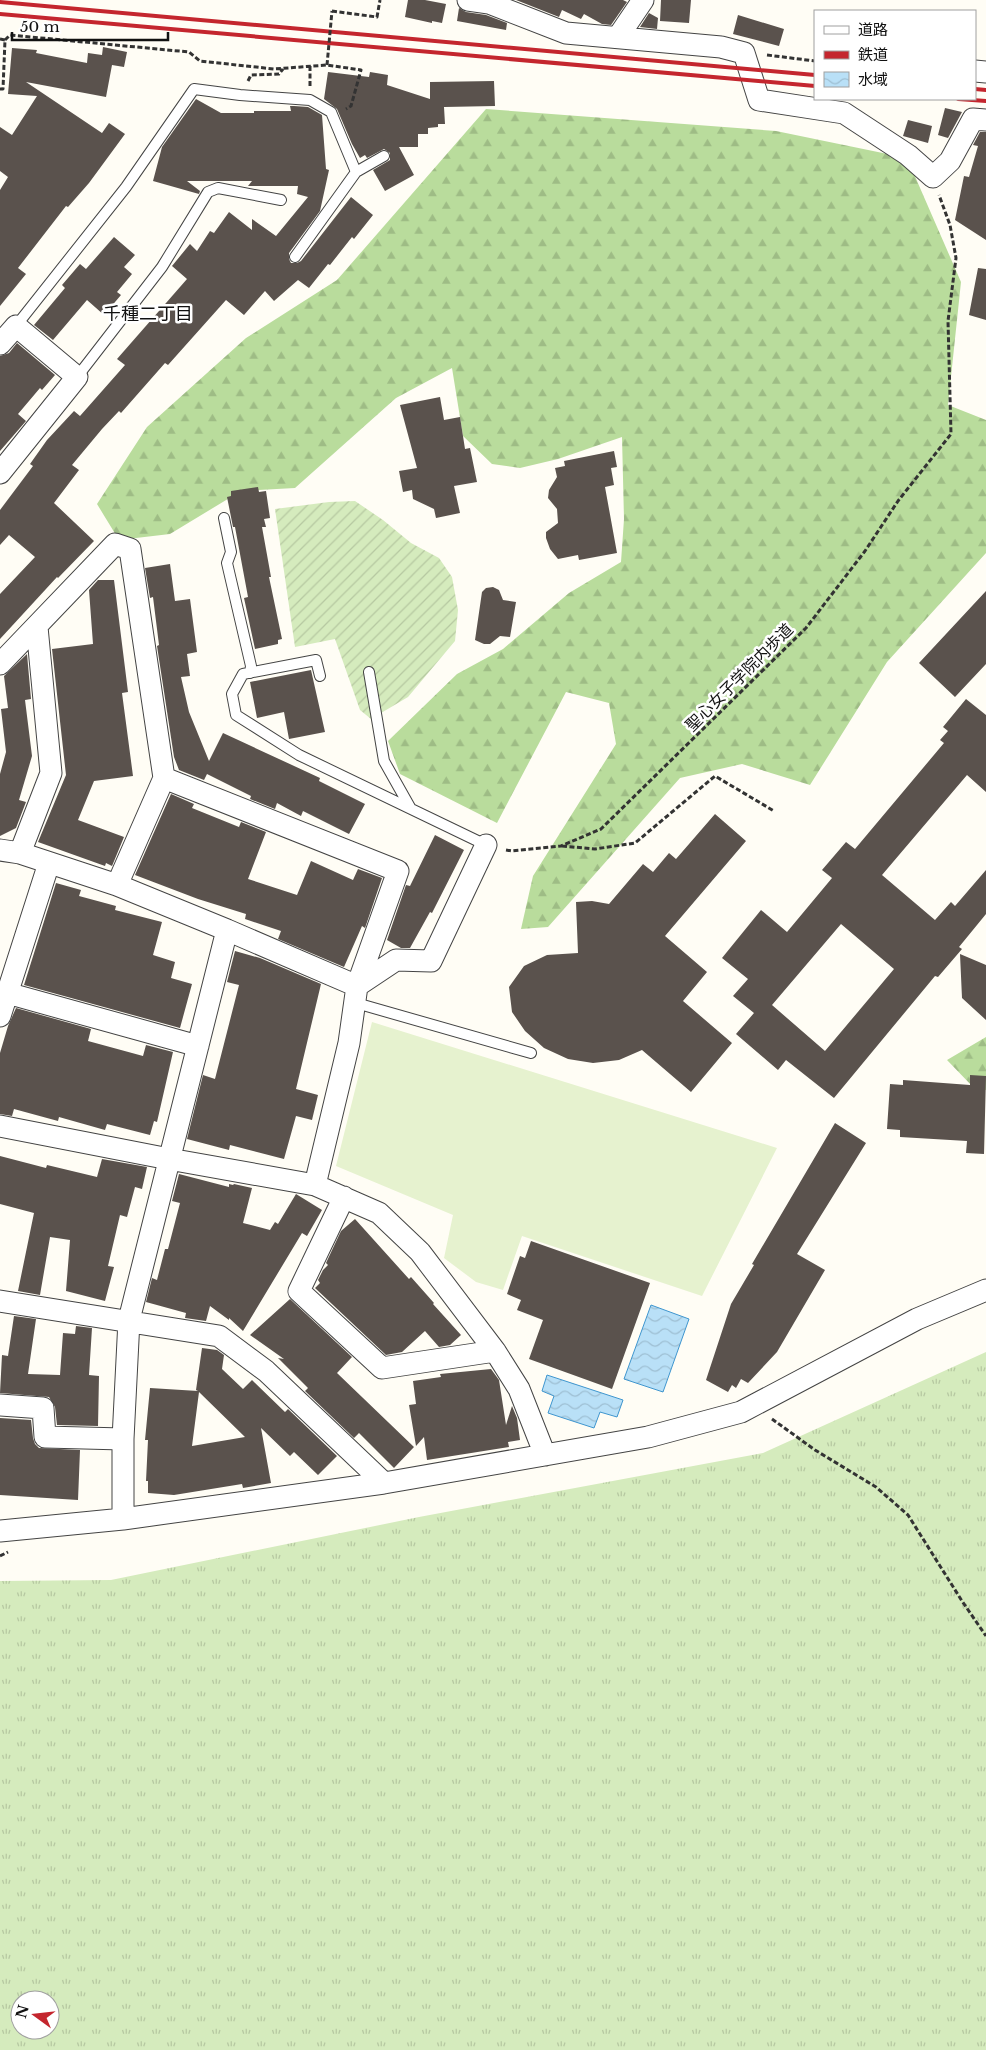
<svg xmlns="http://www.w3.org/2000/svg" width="986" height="2050" font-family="'Libre Baskerville','Noto Sans JP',serif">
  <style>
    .grass { fill: url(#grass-tufts); fill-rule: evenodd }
    .forest { fill: url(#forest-firs) }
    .garden { fill: url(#garden-furrows) }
    .pitch { fill: #e6f2cf }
    .water { fill: url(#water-waves); stroke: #3f96cf }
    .building { fill: #5a524d; fill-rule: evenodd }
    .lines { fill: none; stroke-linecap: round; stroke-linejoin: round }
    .lane-casing { stroke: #444; stroke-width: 12 }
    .street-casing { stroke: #444; stroke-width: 23 }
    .path { stroke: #333; stroke-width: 3; stroke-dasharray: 5 2.5; stroke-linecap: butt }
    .lane { stroke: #fff; stroke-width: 10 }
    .street { stroke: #fff; stroke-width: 21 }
    .rail { stroke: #c4262e; stroke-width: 4 }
    .path-bridge { stroke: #333; stroke-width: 3; stroke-dasharray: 5 2.5; stroke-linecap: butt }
    .labels { text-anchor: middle; stroke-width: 5; stroke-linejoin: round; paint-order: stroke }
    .street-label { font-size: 16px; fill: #111; stroke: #fff }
    .neighbourhood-label { font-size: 18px; fill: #111; stroke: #fff }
  </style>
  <defs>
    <pattern id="grass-tufts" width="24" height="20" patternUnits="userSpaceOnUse" patternTransform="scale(1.25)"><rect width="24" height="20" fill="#d5ebbd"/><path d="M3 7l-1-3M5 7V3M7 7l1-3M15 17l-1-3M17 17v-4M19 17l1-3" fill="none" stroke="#b6c8a1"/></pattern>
    <pattern id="forest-firs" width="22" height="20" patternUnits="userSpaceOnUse" patternTransform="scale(1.25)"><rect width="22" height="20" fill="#b9dc9c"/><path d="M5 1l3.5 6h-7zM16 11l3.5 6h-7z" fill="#9ebc85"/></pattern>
    <pattern id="garden-furrows" width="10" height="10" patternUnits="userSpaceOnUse" patternTransform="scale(1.25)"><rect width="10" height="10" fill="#d5ebbd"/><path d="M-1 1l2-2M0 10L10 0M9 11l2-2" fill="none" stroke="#b6c8a1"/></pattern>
    <pattern id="water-waves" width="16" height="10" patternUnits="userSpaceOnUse" patternTransform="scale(1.25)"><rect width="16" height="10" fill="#b9e0f7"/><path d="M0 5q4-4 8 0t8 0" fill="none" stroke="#9ebfd3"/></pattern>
  </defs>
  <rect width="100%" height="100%" fill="#fffdf5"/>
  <!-- grass -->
  <path class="grass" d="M 986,1352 L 986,2050 L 0,2050 L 0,1581 L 111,1580 L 419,1517 L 763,1453 ZM 20,2000 L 50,2000 L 50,2030 L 20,2030 Z"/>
  <!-- forest -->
  <path class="forest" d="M 486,109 L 776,131 L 907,158 L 961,282 L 948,405 L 986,420 L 986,553 L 887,662 L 810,785 L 742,764 L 680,778 L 548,927 L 521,929 L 533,876 L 616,744 L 609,703 L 566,692 L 497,823 L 400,774 L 388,741 L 457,674 L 503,649 L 569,593 L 621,562 L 624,519 L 622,437 L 558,459 L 520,468 L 492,464 L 463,436 L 452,368 L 396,398 L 295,488 L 241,491 L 170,534 L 119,540 L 97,504 L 147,427 L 246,338 L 337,280 Z
    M 986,1037 L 986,1090 L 974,1088 L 947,1060 Z"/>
  <!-- garden -->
  <path class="garden" d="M 355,501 L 383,520 L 411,543 L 439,558 L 452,577 L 458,610 L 455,641 L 408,697 L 371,719 L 360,710 L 335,639 L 295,647 L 275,509 L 329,502 Z"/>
  <!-- pitch -->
  <path class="pitch" d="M 372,1022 L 777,1148 L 702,1296 L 522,1236 L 503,1290 L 476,1282 L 444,1258 L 453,1215 L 336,1166 Z"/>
  <!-- water -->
  <path class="water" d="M 651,1305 L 689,1319 L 663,1392 L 624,1379 Z
    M 547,1375 L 623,1400 L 617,1417 L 600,1412 L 594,1428 L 548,1413 L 554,1396 L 542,1391 Z"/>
  <!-- building -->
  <path class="building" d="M 408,0 L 425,0 L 446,4 L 442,23 L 432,21 L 432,23 L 405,17 Z
    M 516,0 L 623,0 L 627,2 L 611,25 L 602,24 L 584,14 L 581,19 L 562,10 L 559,17 Z
    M 661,0 L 691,0 L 689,23 L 660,21 Z
    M 459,8 L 466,12 L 486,15 L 507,23 L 506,30 L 457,21 Z
    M 649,13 L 658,18 L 657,29 L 640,27 Z
    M 738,15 L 784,29 L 779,46 L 733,34 Z
    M 103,47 L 127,52 L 124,67 L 112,65 L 106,97 L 26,82 L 102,133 L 109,123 L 125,134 L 89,183 L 68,207 L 66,206 L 18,268 L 26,274 L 0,306 L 0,190 L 8,177 L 0,171 L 0,127 L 12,135 L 37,96 L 8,94 L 12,48 L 37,50 L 36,53 L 87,63 L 88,53 L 102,55 Z
    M 328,72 L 369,77 L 370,72 L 388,75 L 387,85 L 430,99 L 430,82 L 494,81 L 495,106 L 444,107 L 445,124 L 438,124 L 438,127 L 428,128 L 428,134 L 418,134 L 418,147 L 399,147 L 414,175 L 385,191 L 373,170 L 390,160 L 390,153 L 384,149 L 367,158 L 365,155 L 360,158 L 352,144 L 337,109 L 324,99 Z
    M 196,99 L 221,113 L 254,113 L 254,111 L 291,111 L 290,106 L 294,106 L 308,107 L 322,115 L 326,169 L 329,170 L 320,211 L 289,253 L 289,259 L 291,263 L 297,263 L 301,261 L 351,197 L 373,215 L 354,239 L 352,237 L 330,265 L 328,264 L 309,288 L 298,280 L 274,301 L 265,291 L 244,315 L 226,300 L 168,365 L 165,363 L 121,413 L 119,411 L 102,429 L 72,465 L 79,470 L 54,503 L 94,541 L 58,578 L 57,577 L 0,639 L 0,594 L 35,557 L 9,535 L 0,545 L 0,510 L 33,466 L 30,464 L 47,440 L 74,411 L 80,416 L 125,365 L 117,359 L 187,279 L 172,266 L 190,244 L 197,251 L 210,231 L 214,233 L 229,212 L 252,230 L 252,219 L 276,236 L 308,197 L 297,194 L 298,186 L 248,186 L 252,181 L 187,181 L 200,191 L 199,194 L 153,181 L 162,147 Z
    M 945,108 L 962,112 L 948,138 L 938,135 Z
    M 908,120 L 932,126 L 928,143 L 903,136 Z
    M 980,132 L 986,132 L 986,240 L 955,220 L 964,176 L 969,177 L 978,146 L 973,145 Z
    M 114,237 L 135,255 L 124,267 L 132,274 L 117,292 L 121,295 L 104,315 L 87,300 L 53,340 L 34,325 L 65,288 L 62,285 L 80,264 L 86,269 Z
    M 978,268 L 986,269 L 986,320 L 969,315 Z
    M 17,343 L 55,375 L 42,390 L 40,388 L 18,414 L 26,421 L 0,451 L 0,356 L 9,353 Z
    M 440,397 L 444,420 L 460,417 L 465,449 L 470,448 L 477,482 L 454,486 L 460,513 L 436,518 L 434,509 L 413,499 L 412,490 L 403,492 L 399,471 L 417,468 L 400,405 Z
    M 614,451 L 617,467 L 611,468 L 614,485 L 605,487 L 617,553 L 579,560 L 578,555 L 558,559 L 550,549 L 546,538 L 546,532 L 558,523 L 557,509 L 548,498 L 549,490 L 557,477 L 555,468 L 565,466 L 564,461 Z
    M 258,487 L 259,492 L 266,491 L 270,518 L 264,519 L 266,527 L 262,527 L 271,577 L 269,577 L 282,639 L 278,640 L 278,644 L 255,649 L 244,598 L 248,597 L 235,527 L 233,527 L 227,497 L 231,496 L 231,491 Z
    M 170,564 L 175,601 L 190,599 L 197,652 L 187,654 L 190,676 L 181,677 L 189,712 L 209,761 L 223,733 L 320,778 L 319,781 L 365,804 L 349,834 L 303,811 L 301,816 L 277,803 L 275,809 L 250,799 L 251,796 L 207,774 L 204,780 L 179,770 L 174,757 L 157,646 L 159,645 L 153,597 L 150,598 L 145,568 Z
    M 98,580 L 114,580 L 128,692 L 122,693 L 133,776 L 94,781 L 78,820 L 124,837 L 112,866 L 106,863 L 105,866 L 38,842 L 66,775 L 52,649 L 93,644 L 89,590 Z
    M 493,587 L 499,590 L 503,600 L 516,602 L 510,637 L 500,636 L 490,644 L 484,644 L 475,640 L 482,592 L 486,588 Z
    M 986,591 L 986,664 L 955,697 L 919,663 Z
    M 27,654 L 31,699 L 25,700 L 32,756 L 19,800 L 26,802 L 16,828 L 0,836 L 0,774 L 6,752 L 1,709 L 8,708 L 4,676 Z
    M 311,670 L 325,732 L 289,739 L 284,712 L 257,718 L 250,682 Z
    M 966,699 L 986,715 L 986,792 L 967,775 L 882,875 L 935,920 L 951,902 L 955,906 L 986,870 L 986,914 L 959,947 L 962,949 L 938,977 L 935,976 L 834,1098 L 786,1060 L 778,1070 L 736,1034 L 754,1013 L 733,996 L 748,979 L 722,958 L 761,910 L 787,932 L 832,878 L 822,870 L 846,842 L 855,849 L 944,743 L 940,740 L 948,731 L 943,727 ZM 841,924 L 894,969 L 825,1051 L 772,1005 Z
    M 171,794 L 194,804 L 192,808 L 239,827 L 241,822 L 266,832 L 248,879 L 297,895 L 311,861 L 353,880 L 358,869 L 382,878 L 365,928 L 362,926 L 344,967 L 278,939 L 281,931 L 245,919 L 246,914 L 198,899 L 135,875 Z
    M 715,814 L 746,841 L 665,936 L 707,972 L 683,1001 L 732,1043 L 691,1092 L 642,1050 L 619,1060 L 593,1063 L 568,1059 L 544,1048 L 525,1031 L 512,1012 L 509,987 L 524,966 L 547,955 L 578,953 L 576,902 L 592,901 L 609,904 L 643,864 L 653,872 L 669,853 L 676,859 Z
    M 435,835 L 464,850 L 432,913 L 430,912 L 410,948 L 401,948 L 387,940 L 406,885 L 410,886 Z
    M 56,883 L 81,890 L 79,896 L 116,906 L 115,910 L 162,922 L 153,955 L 175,962 L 171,978 L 192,984 L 180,1028 L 24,985 Z
    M 235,951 L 260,958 L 321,984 L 296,1089 L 318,1095 L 312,1120 L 296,1116 L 284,1159 L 230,1145 L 229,1150 L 187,1139 L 203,1075 L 215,1079 L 239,985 L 227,982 Z
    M 960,954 L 986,965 L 986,1020 L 962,998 Z
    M 16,1008 L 91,1029 L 88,1041 L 143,1056 L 146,1045 L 173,1052 L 157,1122 L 154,1121 L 150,1135 L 107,1124 L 105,1130 L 59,1117 L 58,1121 L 14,1109 L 12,1116 L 0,1114 L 0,1053 L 8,1026 Z
    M 970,1075 L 986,1076 L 984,1154 L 966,1153 L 967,1141 L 900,1137 L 900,1130 L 887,1129 L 890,1084 L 903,1085 L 903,1080 L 970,1085 Z
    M 835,1123 L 866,1143 L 797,1254 L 825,1270 L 777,1352 L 748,1383 L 741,1379 L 736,1388 L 732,1385 L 728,1392 L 706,1380 L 731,1304 L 754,1265 L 752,1264 Z
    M 0,1156 L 46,1168 L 47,1165 L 97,1177 L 102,1159 L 147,1167 L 142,1189 L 135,1187 L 127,1217 L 120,1215 L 108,1266 L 114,1267 L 105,1301 L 66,1291 L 70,1240 L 50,1237 L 40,1295 L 18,1291 L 34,1213 L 0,1204 Z
    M 179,1174 L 229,1187 L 229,1184 L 233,1185 L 234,1184 L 252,1188 L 243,1223 L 270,1230 L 275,1222 L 278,1224 L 296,1194 L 322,1210 L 307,1236 L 302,1233 L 243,1331 L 229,1318 L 229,1320 L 210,1306 L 206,1321 L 185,1318 L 186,1313 L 146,1302 L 152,1278 L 157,1280 L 165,1249 L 168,1249 L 180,1203 L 172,1201 Z
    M 355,1219 L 409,1279 L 411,1277 L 434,1303 L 433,1304 L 461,1335 L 450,1345 L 439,1347 L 425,1331 L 402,1352 L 386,1355 L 315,1288 L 320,1283 L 318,1280 L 323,1270 L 328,1265 L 326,1263 L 341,1231 Z
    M 531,1241 L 650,1283 L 612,1389 L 529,1359 L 543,1320 L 517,1310 L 521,1300 L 507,1294 L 520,1256 L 525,1258 Z
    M 290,1299 L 352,1357 L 337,1373 L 414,1447 L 394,1468 L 359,1433 L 354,1438 L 305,1391 L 308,1388 L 278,1358 L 284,1359 L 250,1335 Z
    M 14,1316 L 36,1319 L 28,1374 L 60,1375 L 63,1333 L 75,1334 L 76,1326 L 92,1328 L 89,1375 L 99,1376 L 98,1426 L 57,1425 L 55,1407 L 49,1397 L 0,1393 L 2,1355 L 8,1356 Z
    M 202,1348 L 217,1350 L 224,1355 L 222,1369 L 243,1389 L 252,1380 L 285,1412 L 288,1409 L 337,1456 L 318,1475 L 294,1452 L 290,1456 L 261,1428 L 271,1483 L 243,1488 L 242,1484 L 174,1495 L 148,1493 L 148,1481 L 146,1481 L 148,1440 L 145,1440 L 150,1388 L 198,1391 L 196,1390 ZM 199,1392 L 245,1437 L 192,1446 Z
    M 491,1369 L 499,1380 L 506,1425 L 512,1406 L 517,1418 L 520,1440 L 508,1442 L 509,1447 L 427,1460 L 424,1437 L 416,1446 L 409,1405 L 416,1404 L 413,1381 L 441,1377 L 440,1374 Z
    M 0,1418 L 31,1420 L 33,1438 L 35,1444 L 39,1448 L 80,1450 L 78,1500 L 0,1495 Z"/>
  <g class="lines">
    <defs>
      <path id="lane" d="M 295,257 L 356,172 L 384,156
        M 16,326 L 126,187 L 194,89 L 240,95 L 310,100 L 331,112 L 356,172
        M 77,377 L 162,267 L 208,192 L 218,188 L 281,200
        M 224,518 L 231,552 L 227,563 L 251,666 L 250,673
        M 369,672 L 384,761 L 411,809
        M 320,676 L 316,660 L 243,674 L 232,694 L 236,715 L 299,755 L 486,845
        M 356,1003 L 531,1053"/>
      <path id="street" d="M 468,0 L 489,3 L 566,33 L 721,47 L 744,53 L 759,100 L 844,113 L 908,155 L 933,177 L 950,161 L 973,119 L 986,120
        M 618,37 L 643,0
        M 975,71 L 986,72
        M 0,344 L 16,326 L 77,377 L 0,473
        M 0,664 L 115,544 L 130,549 L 164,778 L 398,871 L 357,986 L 227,930
        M 0,850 L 20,853 L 117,885 L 227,930 L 129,1320 L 123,1439 L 123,1519
        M 20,853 L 51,773 L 37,627
        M 117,885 L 164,778
        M 7,993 L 198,1046
        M 0,1016 L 49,863
        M 0,1126 L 169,1159 L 315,1185 L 379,1213 L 420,1252 L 495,1351 L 519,1389 L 545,1455
        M 315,1185 L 349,1043 L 357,986 L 396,960 L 431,961 L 486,845
        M 344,1197 L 299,1291 L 382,1368 L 495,1351
        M 0,1301 L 219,1336 L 266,1371 L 384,1483
        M 0,1405 L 43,1408 L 45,1437 L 123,1439
        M 0,1531 L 123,1519 L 384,1483 L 648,1437 L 741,1412 L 917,1319 L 986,1290"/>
    </defs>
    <!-- lane casing -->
    <use href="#lane" class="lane-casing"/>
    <!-- street casing -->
    <use href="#street" class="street-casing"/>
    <!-- path -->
    <path class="path" d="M 332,11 L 377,17 L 380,0
      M 0,39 L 5,40 L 3,89 L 0,89
      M 5,40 L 10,35 L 189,52 L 200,61 L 274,69 L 327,65 L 361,70 L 351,106 L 346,109
      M 767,55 L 815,61
      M 310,66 L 310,86
      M 248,81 L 251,75 L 279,74 L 283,69
      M 562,846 L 595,849 L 635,843 L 715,776 L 774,811
      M 506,850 L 512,851 L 561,846 L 601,829 L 806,628 L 865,551 L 898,501 L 951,434 L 948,321 L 956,258 L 950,225 L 939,195
      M 772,1419 L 815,1450 L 876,1487 L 908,1515 L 962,1601 L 986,1636
      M 0,1556 L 8,1552"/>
    <!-- lane -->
    <use href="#lane" class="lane"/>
    <!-- street -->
    <use href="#street" class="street"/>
    <!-- rail -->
    <path class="rail" d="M 0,2 L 815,75
      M 0,14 L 815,86
      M 975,89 L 986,90
      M 958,99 L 986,101"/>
    <!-- path-bridge -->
    <path class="path-bridge" d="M 327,65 L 332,11"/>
  </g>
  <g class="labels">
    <!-- street labels -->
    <g class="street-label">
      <text transform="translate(739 677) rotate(-45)" y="6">聖心女子学院内歩道</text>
    </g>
    <!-- neighbourhood labels -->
    <g class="neighbourhood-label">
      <text x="148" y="320">千種二丁目</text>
    </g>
  </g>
  <!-- legend -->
  <rect x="814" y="10" width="162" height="90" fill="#ffffff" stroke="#a0a0a0"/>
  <rect x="824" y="26" width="25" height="8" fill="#ffffff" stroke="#a0a0a0"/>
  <text x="858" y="35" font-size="15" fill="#111111">道路</text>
  <rect x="824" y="51" width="25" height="8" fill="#c4262e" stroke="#a0a0a0"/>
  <text x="858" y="60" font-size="15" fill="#111111">鉄道</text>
  <rect x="824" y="72" width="25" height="15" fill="url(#water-waves)" stroke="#a0a0a0"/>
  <text x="858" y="85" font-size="15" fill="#111111">水域</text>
  <!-- north arrow -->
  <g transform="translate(35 2015) rotate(285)"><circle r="24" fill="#ffffff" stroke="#a0a0a0"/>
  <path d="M0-4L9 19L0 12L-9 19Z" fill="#c4262e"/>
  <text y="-8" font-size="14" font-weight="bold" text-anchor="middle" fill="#111111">N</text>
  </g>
  <!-- scale -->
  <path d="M12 32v8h156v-8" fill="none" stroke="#111111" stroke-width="2.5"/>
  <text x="20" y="32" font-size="15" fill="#111111" stroke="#ffffff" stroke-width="4" paint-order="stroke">50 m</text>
</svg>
